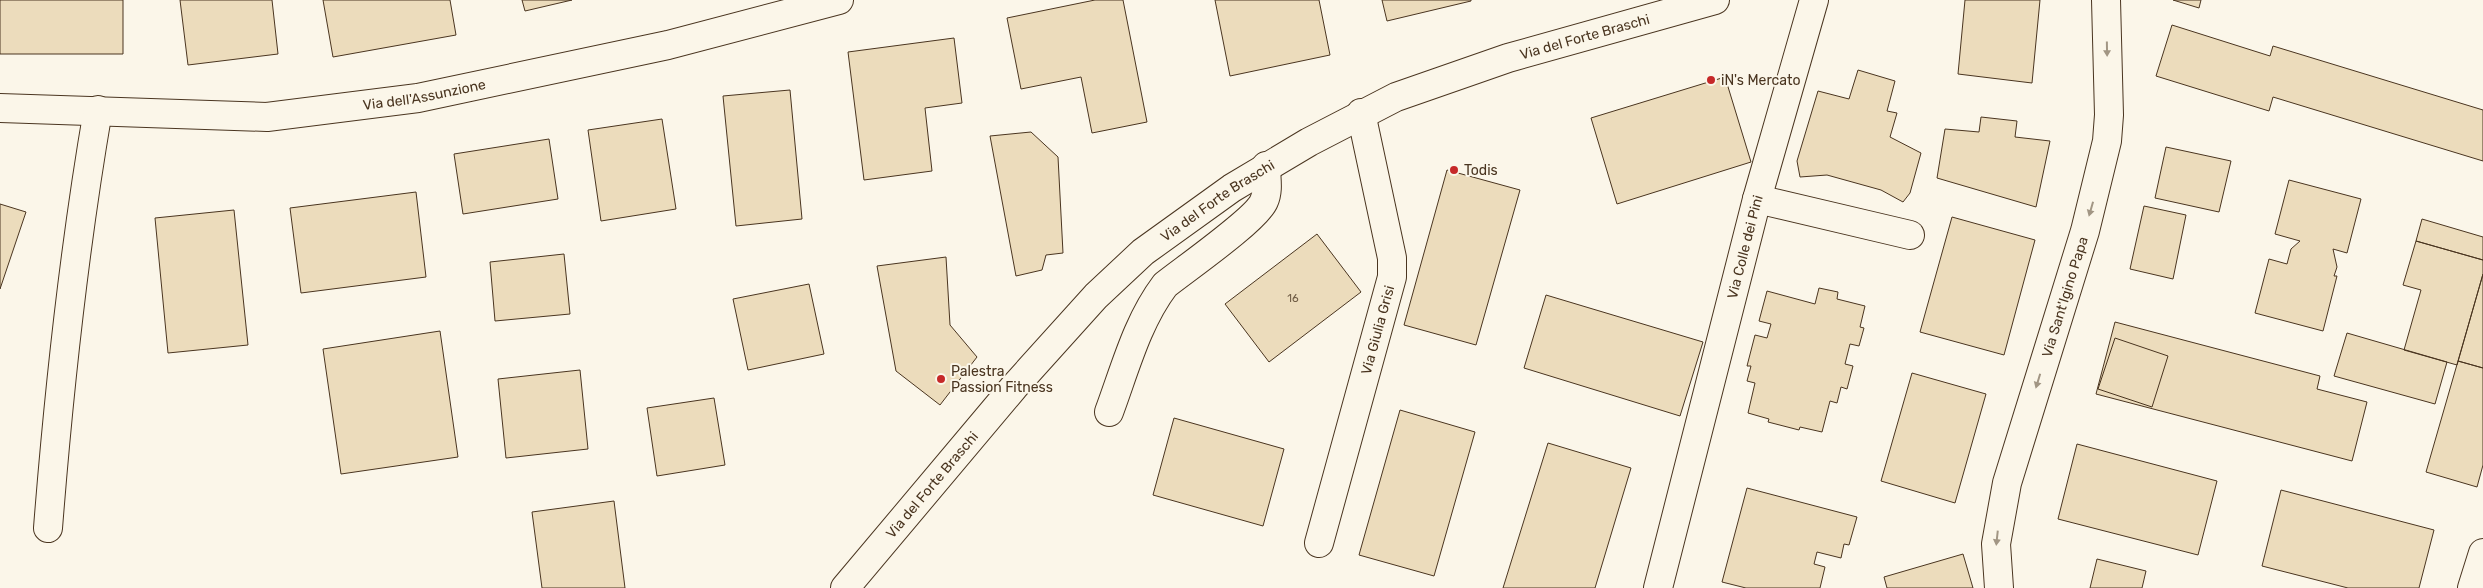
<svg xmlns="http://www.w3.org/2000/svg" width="2483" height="588" font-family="Rubik,sans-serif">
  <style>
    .building { fill: #ecdcbc; stroke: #4a3520 }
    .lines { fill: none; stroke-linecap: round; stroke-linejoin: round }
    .minor-casing { stroke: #4a3520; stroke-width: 30 }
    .minor { stroke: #fbf6e9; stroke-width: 28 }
    .oneway { fill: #a29684 }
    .poi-dot { fill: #c62828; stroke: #fbf6e9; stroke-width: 2 }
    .labels { text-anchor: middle; stroke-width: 4; stroke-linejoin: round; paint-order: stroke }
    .number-label { font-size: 11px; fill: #725f47 }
    .street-label { font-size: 14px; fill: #4a3520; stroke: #fbf6e9 }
    .poi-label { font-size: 14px; fill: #4a3520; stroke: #fbf6e9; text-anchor: start }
  </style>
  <rect width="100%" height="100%" fill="#fbf6e9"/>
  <!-- building -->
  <path class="building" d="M 0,0 L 123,0 L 123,54 L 0,54 Z
    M 180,0 L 272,0 L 278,54 L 188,65 Z
    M 323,0 L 450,0 L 456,35 L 333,57 Z
    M 522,0 L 572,0 L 525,11 Z
    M 1095,0 L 1123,0 L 1147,122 L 1092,133 L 1081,77 L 1021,89 L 1007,18 Z
    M 1215,0 L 1319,0 L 1330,55 L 1230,76 Z
    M 1382,0 L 1471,0 L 1471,1 L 1387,21 Z
    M 1965,0 L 2040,0 L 2032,83 L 1958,74 Z
    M 2173,0 L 2201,0 L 2199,8 Z
    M 2172,25 L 2270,56 L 2273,46 L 2483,110 L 2483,161 L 2273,97 L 2269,111 L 2156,76 Z
    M 954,38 L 962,103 L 925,108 L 932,171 L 864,180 L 848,52 Z
    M 1858,70 L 1895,81 L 1887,111 L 1897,113 L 1890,137 L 1921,153 L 1910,193 L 1903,202 L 1881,190 L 1827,175 L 1800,177 L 1797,161 L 1818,91 L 1849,99 Z
    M 1725,77 L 1751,162 L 1617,204 L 1591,118 Z
    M 790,90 L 802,219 L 736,226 L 723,96 Z
    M 1981,117 L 2017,121 L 2015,137 L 2050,141 L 2036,207 L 1937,178 L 1945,129 L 1979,132 Z
    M 662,119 L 676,209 L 601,221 L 588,130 Z
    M 1031,132 L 1058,157 L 1063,253 L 1046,255 L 1042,270 L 1016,276 L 990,136 Z
    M 549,139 L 558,199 L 463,214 L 454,154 Z
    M 2166,147 L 2231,161 L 2219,212 L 2155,198 Z
    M 1447,170 L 1520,190 L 1476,345 L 1404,325 Z
    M 2289,180 L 2361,199 L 2347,253 L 2333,249 L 2337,267 L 2334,276 L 2337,276 L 2323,331 L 2255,313 L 2269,259 L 2287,264 L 2291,249 L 2300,241 L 2275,234 Z
    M 416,192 L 426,277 L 301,293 L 290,208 Z
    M 0,204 L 26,212 L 0,289 Z
    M 2144,206 L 2186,215 L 2173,279 L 2130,269 Z
    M 234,210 L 248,345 L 168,353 L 155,218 Z
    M 1952,217 L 2035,240 L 2004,355 L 1920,332 Z
    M 2422,219 L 2483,237 L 2483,260 L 2416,241 Z
    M 1317,234 L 1361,292 L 1269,362 L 1225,304 Z
    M 2416,241 L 2483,260 L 2483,274 L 2457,365 L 2404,350 L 2421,290 L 2403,285 Z
    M 564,254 L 570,314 L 495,321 L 490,262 Z
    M 946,257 L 950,325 L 977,357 L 940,405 L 896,371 L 877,266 Z
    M 2483,274 L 2483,368 L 2458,361 Z
    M 809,284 L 824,354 L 748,370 L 733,299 Z
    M 1819,288 L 1838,292 L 1837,299 L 1865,306 L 1860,327 L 1864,328 L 1859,346 L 1850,344 L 1845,364 L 1853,366 L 1847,389 L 1841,387 L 1837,403 L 1830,401 L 1822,432 L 1800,427 L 1799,430 L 1768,422 L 1769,419 L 1748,413 L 1755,383 L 1747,381 L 1751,366 L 1747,366 L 1755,335 L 1767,338 L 1771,324 L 1759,321 L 1767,291 L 1815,304 Z
    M 1546,295 L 1703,342 L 1680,416 L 1524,368 Z
    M 2115,322 L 2320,376 L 2317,389 L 2367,402 L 2352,461 L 2096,394 Z
    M 440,331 L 458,457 L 341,474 L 323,349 Z
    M 2347,333 L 2447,362 L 2435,404 L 2334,376 Z
    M 2115,338 L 2168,356 L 2152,407 L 2098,389 Z
    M 2458,361 L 2483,368 L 2483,465 L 2477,487 L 2426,472 Z
    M 580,370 L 588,449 L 506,458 L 498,379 Z
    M 1912,373 L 1986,394 L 1955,503 L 1881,481 Z
    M 714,398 L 725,465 L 657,476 L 647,408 Z
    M 1400,410 L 1475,432 L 1434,576 L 1359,555 Z
    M 1174,418 L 1284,449 L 1263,526 L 1153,495 Z
    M 1548,443 L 1631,468 L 1595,588 L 1503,588 Z
    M 2077,444 L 2217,481 L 2198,555 L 2058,519 Z
    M 1747,488 L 1857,517 L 1849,545 L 1844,544 L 1841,558 L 1817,552 L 1814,564 L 1825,567 L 1820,588 L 1746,588 L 1722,582 Z
    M 2281,490 L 2434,530 L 2419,588 L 2348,588 L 2262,566 Z
    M 614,501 L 625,588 L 542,588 L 532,512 Z
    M 1963,554 L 1973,588 L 1887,588 L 1884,577 Z
    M 2097,559 L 2146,571 L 2142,588 L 2090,588 Z"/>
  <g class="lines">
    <defs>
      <g id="minor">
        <path id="s1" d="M 0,108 L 267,117 L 418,98 L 668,45 L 839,0"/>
        <path d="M 1757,199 L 1910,235"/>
        <path d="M 1109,412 C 1125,369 1137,322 1165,285 C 1185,269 1257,219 1264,201 C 1269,190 1266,178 1266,166"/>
        <path d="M 48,528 C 59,388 74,249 98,110"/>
        <path id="s2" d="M 1319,543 L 1392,277 L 1392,258 L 1361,113"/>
        <path id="s3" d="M 845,588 L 1014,387 L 1096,296 L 1143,252 L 1232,188 L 1309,142 L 1396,97 L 1508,58 L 1715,0"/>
        <path id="s4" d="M 1658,588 L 1757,199 L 1814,0"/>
        <path id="s5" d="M 1999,588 L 1996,544 L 2007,483 L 2085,231 L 2107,141 L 2109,115 L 2106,0"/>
        <path d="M 2472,588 L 2483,553"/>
      </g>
    </defs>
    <!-- minor casing -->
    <use href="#minor" class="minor-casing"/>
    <!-- minor -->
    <use href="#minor" class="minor"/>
  </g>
  <!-- one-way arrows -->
  <defs><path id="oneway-solid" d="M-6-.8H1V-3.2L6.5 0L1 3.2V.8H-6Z" transform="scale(1.25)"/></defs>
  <g class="oneway">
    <use href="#oneway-solid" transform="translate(2107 49) rotate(89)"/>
    <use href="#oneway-solid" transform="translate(2091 209) rotate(106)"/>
    <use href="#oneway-solid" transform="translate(2038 381) rotate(107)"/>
    <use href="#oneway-solid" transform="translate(1997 538) rotate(96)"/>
  </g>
  <!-- markers -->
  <g class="poi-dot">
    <circle cx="1711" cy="80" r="5"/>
    <circle cx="1454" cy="170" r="5"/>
    <circle cx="941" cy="379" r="5"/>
  </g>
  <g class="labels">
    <!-- number labels -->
    <g class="number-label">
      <text x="1293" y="302">16</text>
    </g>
    <!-- street labels -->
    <g class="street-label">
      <text dy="5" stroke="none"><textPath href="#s3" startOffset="945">Via del Forte Braschi</textPath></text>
      <text dy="5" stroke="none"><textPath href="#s1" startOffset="426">Via dell'Assunzione</textPath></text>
      <text dy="5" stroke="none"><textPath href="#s3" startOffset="540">Via del Forte Braschi</textPath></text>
      <text dy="5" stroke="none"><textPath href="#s4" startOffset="352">Via Colle dei Pini</textPath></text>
      <text dy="5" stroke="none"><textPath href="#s5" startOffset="301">Via Sant'Igino Papa</textPath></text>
      <text dy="5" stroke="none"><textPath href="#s2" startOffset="221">Via Giulia Grisi</textPath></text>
      <text dy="5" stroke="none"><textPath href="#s3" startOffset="135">Via del Forte Braschi</textPath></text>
    </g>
    <!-- poi labels -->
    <g class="poi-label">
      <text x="1721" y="85">iN's Mercato</text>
      <text x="1464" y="175">Todis</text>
      <text x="951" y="376">Palestra<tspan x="951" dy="16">Passion Fitness</tspan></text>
    </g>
  </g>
</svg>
